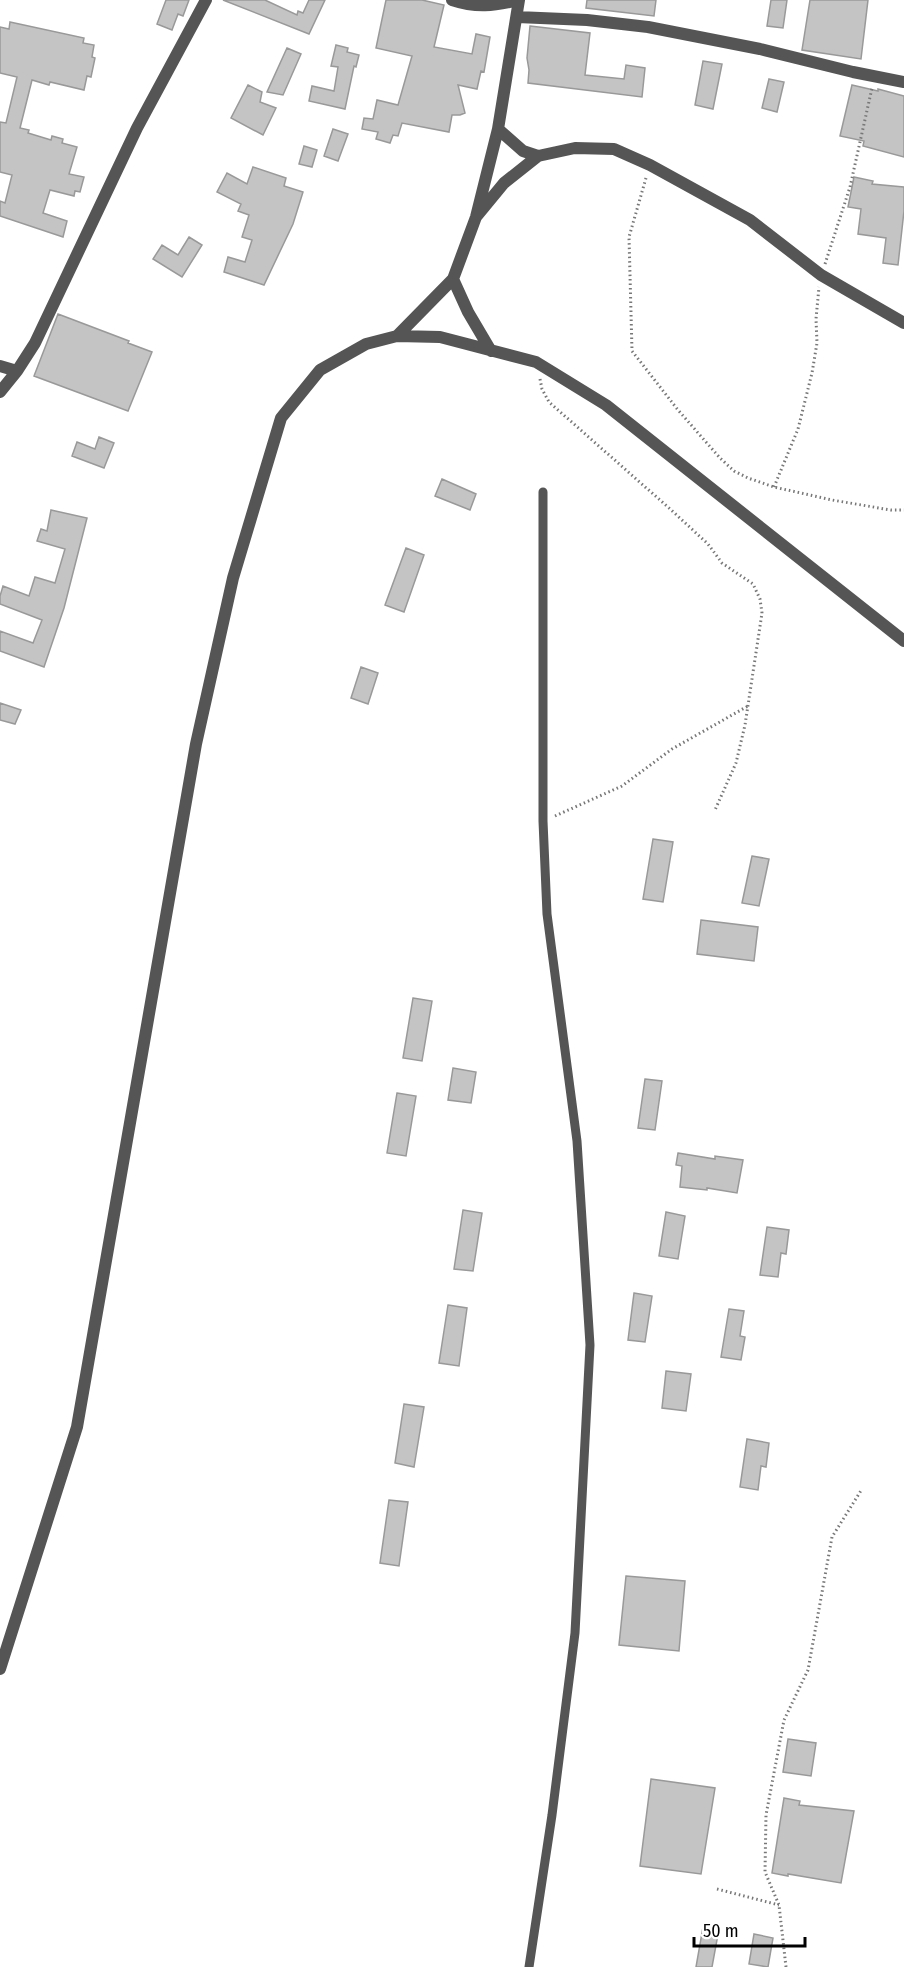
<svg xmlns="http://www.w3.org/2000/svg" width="904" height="1967" font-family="'Fira Sans Condensed',sans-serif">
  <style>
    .building { fill: #c4c4c4; stroke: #999; stroke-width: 1.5 }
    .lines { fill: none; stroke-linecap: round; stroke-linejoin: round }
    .path { stroke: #777; stroke-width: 3; stroke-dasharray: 1.5 3; stroke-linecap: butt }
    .lane { stroke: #555; stroke-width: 9 }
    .street { stroke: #555; stroke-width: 12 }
  </style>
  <rect width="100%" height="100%" fill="#fff"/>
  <!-- building -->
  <path class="building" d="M 166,0 L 189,0 L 183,16 L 178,14 L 172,30 L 157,24 Z
    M 223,0 L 265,0 L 297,15 L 298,11 L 303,13 L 309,0 L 325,0 L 309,34 Z
    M 386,0 L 422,0 L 444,5 L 434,47 L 472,54 L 476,34 L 490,37 L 484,72 L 481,71 L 477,89 L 458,85 L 465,113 L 460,115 L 452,115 L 449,132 L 402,123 L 398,136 L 393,135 L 390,143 L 376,139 L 378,132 L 362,129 L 364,118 L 373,119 L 377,100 L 398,105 L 412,56 L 376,48 Z
    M 587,0 L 656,0 L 654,16 L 586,8 Z
    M 771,0 L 787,0 L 783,28 L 767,26 Z
    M 810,0 L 868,0 L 861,59 L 802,50 Z
    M 10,22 L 84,38 L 83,43 L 94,45 L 92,57 L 95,58 L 91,77 L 87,76 L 84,90 L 50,82 L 49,85 L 32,80 L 20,128 L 29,130 L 28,133 L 51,140 L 52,136 L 63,139 L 62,143 L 77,147 L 69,174 L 84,177 L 80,192 L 75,191 L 74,196 L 50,190 L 43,213 L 67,221 L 63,237 L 0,216 L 0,201 L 5,203 L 12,175 L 0,172 L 0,122 L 6,123 L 17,77 L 0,73 L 0,27 L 9,29 Z
    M 530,26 L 590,33 L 585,75 L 624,79 L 626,65 L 645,68 L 642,97 L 528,83 L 529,70 L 527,58 Z
    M 336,45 L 348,48 L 347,52 L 359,55 L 356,67 L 354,66 L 345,109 L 309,101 L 312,86 L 334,91 L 338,67 L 331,66 Z
    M 287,48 L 301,54 L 283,95 L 267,92 Z
    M 703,61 L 722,64 L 713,109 L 695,105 Z
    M 769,79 L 784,82 L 777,112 L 762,108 Z
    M 248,85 L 262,92 L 260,102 L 276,108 L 263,135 L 231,118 Z
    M 852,85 L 878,91 L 878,89 L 904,96 L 904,157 L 863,146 L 864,141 L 840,136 Z
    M 333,129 L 348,134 L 338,161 L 324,156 Z
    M 304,146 L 317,150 L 312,167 L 299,164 Z
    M 253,167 L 286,178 L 284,186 L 303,192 L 293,224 L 264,285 L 224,272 L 228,257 L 245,262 L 252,240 L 242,237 L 249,215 L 238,211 L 241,204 L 217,192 L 227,173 L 247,184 Z
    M 854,177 L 873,181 L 872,184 L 904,187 L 904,211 L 898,265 L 883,263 L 886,238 L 858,234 L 861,209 L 848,207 Z
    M 189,237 L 202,245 L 182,277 L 153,259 L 162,245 L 178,255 Z
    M 58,314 L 129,341 L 128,343 L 152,352 L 128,411 L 34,376 Z
    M 99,437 L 114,443 L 104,468 L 72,456 L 77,442 L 95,449 Z
    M 442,479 L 476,494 L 470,510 L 435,496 Z
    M 51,510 L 87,518 L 64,608 L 44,667 L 0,651 L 0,631 L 33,643 L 42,620 L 0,604 L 0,596 L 3,586 L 29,596 L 35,577 L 55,583 L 65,549 L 37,541 L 41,529 L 47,531 Z
    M 406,548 L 424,555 L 404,612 L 385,605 Z
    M 361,667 L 378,673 L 368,704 L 351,698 Z
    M 0,703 L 21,710 L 15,724 L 0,720 Z
    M 653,839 L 673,842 L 663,902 L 643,899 Z
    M 752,856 L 769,859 L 759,906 L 742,903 Z
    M 701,920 L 758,927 L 754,961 L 697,954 Z
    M 413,998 L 432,1001 L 422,1061 L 403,1058 Z
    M 453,1068 L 476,1072 L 471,1103 L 448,1100 Z
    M 645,1079 L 662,1081 L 655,1130 L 638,1128 Z
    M 397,1093 L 416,1096 L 406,1156 L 387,1153 Z
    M 678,1153 L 715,1159 L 715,1156 L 743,1160 L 737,1193 L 707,1188 L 707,1190 L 680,1187 L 682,1166 L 676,1165 Z
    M 463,1210 L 482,1213 L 473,1271 L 454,1269 Z
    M 666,1212 L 685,1216 L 678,1259 L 659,1256 Z
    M 767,1227 L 789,1230 L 786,1254 L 781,1253 L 778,1277 L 760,1275 Z
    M 634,1293 L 652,1296 L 645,1342 L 628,1340 Z
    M 448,1305 L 467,1308 L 459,1366 L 439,1363 Z
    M 729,1309 L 744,1311 L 740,1336 L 745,1337 L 741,1360 L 721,1357 Z
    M 666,1371 L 691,1374 L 686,1411 L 662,1408 Z
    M 404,1404 L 424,1407 L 414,1467 L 395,1463 Z
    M 747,1439 L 769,1443 L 766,1467 L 761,1466 L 758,1490 L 740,1487 Z
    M 389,1500 L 408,1502 L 399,1566 L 380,1563 Z
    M 626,1576 L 685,1581 L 679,1651 L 619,1645 Z
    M 788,1739 L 816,1743 L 811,1776 L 783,1772 Z
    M 651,1779 L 715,1788 L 701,1874 L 640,1866 Z
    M 784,1798 L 800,1801 L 799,1805 L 854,1811 L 841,1883 L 788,1874 L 788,1876 L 772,1873 Z
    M 703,1927 L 719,1929 L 712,1967 L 696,1967 Z
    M 754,1934 L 773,1938 L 768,1967 L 749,1964 Z"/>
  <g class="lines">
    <!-- path -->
    <path class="path" d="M 646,178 L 629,237 L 632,351 L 678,410 L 720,458 L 734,471 L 748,478 L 774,487 L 832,500 L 891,510 L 904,510
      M 825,264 L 850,187 L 872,88
      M 540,379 L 542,389 L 549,402 L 669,508 L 708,544 L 722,563 L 753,584 L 760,599 L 762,613 L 745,725 L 736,763 L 715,810
      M 774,487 L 798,429 L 812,373 L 817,343 L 816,319 L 819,287
      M 555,816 L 622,786 L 672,749 L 748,706
      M 717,1889 L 779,1905
      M 786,1967 L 779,1905 L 765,1872 L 766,1815 L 784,1720 L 808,1670 L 832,1537 L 862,1489"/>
    <!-- lane -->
    <path class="lane" d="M 529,1967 L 552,1815 L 575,1633 L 590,1345 L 577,1141 L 547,914 L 543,821 L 543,492"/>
    <!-- street -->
    <path class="street" d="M 452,0 C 476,8 494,6 518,0
      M 517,17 L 587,20 L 648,27 L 760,49 L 853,72 L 904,82
      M 498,129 L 523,151 L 538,156
      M 476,217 L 504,183 L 538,156 L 575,148 L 614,149 L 650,165 L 750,220 L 821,275 L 904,323
      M 453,279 L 468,312 L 491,351
      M 397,336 L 453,279 L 476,217 L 498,129 L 519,0
      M 0,366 L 17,371 L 35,343 L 137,128 L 206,0
      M 0,392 L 17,371
      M 0,1669 L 77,1427 L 196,744 L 233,578 L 281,418 L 320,370 L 366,344 L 397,336 L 440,337 L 536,362 L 606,405 L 904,641"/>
  </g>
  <!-- scale -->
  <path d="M694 1937v9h111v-9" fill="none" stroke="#000000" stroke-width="3"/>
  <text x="703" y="1937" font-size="18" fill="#000000" stroke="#ffffff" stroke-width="4.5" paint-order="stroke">50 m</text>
</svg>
